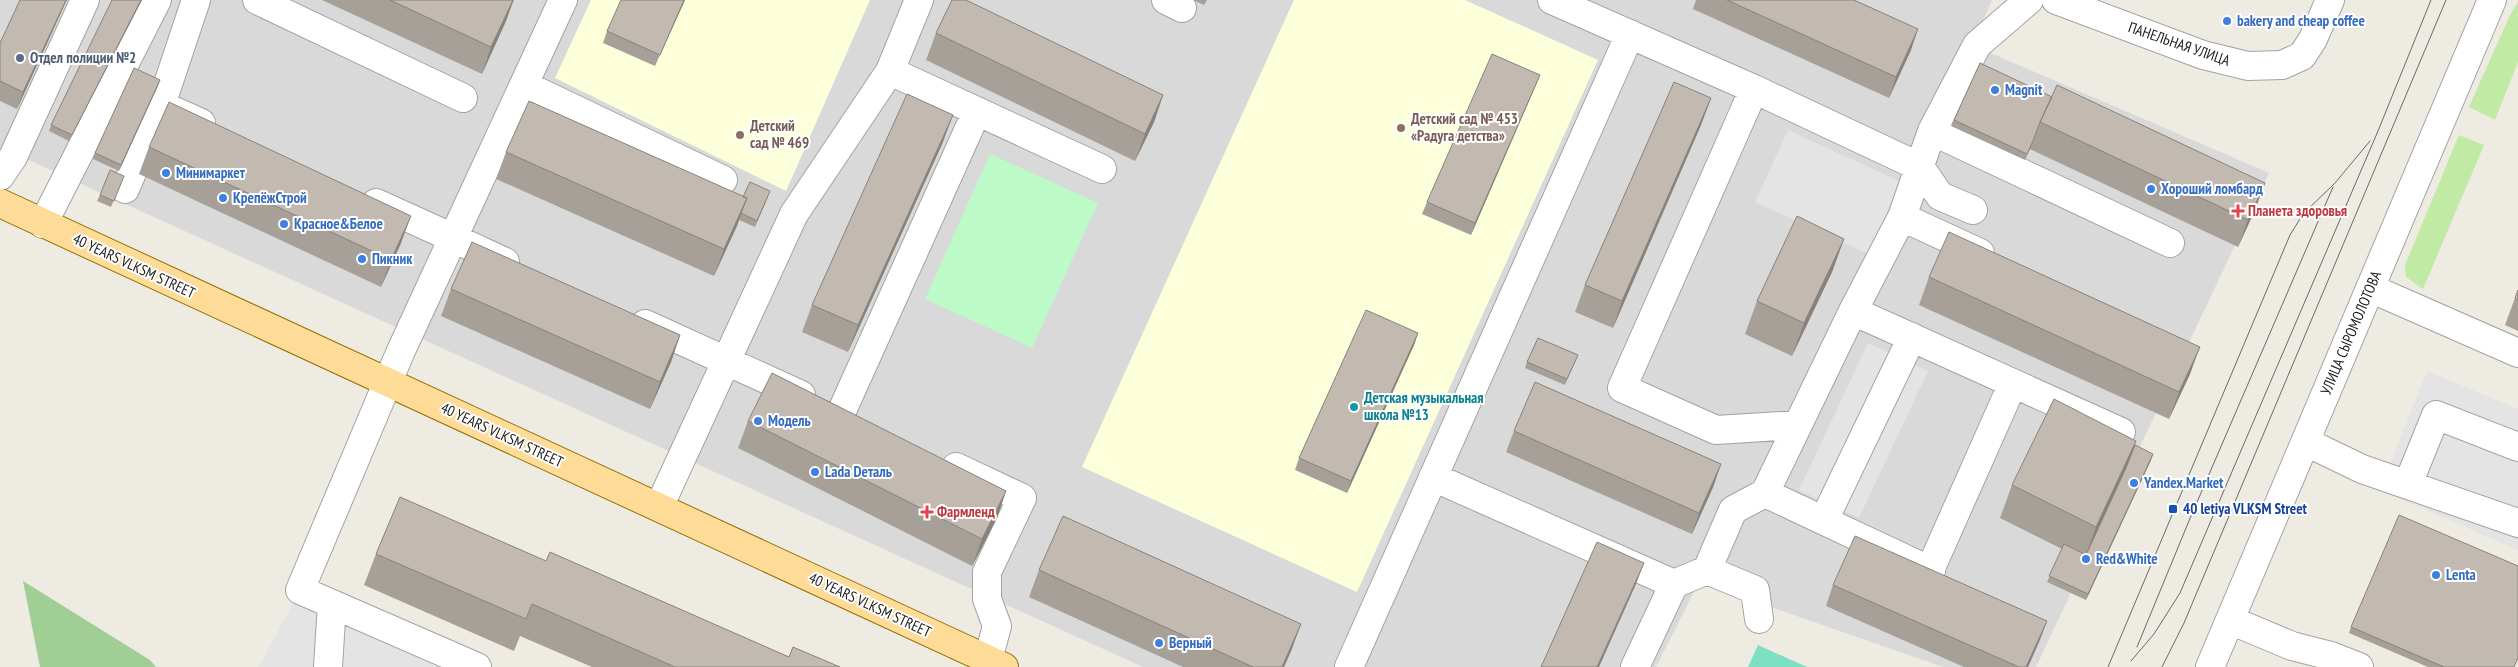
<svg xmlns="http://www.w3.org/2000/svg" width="2518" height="667" font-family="'PT Sans Narrow',sans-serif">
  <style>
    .residential { fill: #dad9d9 }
    .education { fill: #fbffda }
    .grass { fill: #c1eaa5 }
    .forest { fill: #a1ce95 }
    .park { fill: #bcfac7 }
    .pitch { fill: #7de0c3 }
    .parking { fill: #e4e4e4 }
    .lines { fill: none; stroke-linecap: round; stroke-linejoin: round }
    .minor-casing { stroke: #a3a3a3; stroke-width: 30 }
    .major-casing { stroke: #957100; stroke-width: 30 }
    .minor { stroke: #fff; stroke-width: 28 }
    .major { stroke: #fedb97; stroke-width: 28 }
    .tram { stroke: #6a6a6a; stroke-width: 1 }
    .wall { fill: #a7a098 }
    .shaded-wall { fill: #88827c }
    .building { fill: #c2bab1; stroke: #88827c }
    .shop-dot { fill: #3f7fe0; stroke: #fff; stroke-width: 2 }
    .service-dot { fill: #5c6f8a; stroke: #fff; stroke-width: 2 }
    .education-dot { fill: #8d6e63; stroke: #fff; stroke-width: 2 }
    .health-dot { fill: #e0444e; stroke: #fff; stroke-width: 2 }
    .culture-dot { fill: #0f9aa8; stroke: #fff; stroke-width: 2 }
    .transit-dot { fill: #1a4fb4; stroke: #fff; stroke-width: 2 }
    .labels { text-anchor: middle; stroke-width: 4; stroke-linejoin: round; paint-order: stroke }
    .shop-label { font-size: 15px; font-weight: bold; fill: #366cbe; stroke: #fff; text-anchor: start }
    .street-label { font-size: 15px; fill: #1c1c1c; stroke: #fff }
    .service-label { font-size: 15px; font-weight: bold; fill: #4e5e75; stroke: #fff; text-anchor: start }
    .education-label { font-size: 15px; font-weight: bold; fill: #785e54; stroke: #fff; text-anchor: start }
    .health-label { font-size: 15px; font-weight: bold; fill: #be3a42; stroke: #fff; text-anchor: start }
    .culture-label { font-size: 15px; font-weight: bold; fill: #0d838f; stroke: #fff; text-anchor: start }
    .transit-label { font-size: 15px; font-weight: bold; fill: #164399; stroke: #fff; text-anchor: start }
  </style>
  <rect width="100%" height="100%" fill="#eeebe2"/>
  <!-- residential -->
  <path class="residential" d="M 0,0 L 1992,0 L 1972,45 L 2269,173 L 2036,667 L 1943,667 L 1699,582 L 1656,667 L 1143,667 L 0,147 Z"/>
  <!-- education -->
  <path class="education" d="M 591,0 L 870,0 L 786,191 L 555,78 Z
    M 1294,0 L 1465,0 L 1598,60 L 1357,592 L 1082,467 Z"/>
  <!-- grass -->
  <path class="grass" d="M 2518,2 L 2518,62 L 2495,120 L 2469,107 L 2510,15 Z
    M 2459,135 L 2484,145 L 2423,289 L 2406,277 L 2405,265 Z"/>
  <!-- forest -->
  <path class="forest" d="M 23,581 L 150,660 L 156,667 L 40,667 Z"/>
  <!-- park -->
  <path class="park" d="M 990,154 L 1098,203 L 1032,348 L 925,299 Z"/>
  <!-- pitch -->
  <path class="pitch" d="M 1758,645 L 1807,667 L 1748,667 Z"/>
  <!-- parking -->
  <path class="parking" d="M 1788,130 L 1901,182 L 1868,254 L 1755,202 Z
    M 1868,343 L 1928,371 L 1859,518 L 1799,490 Z
    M 2427,371 L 2518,409 L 2518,550 L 2380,490 Z
    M 300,590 L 446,654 L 437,667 L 259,667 Z"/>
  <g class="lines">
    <defs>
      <path id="minor" d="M 257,0 L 463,98
        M 1166,0 L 1182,8
        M 1552,0 L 1754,89 L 1920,167 L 1940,196 L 1973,210
        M 2056,0 L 2203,55 L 2248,66 L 2282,65 L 2302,56 L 2313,39 L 2330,0
        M 890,71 L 1102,169
        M 524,85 L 723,180
        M 1754,89 L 1622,388 L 1716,430 L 1798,425
        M 161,105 L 201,123
        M 1932,131 L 2170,243
        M 0,176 L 13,157 L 85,0
        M 125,189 L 161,105 L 196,0
        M 376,203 L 453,238 L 563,0
        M 1902,217 L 1980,253
        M 43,224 L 157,0
        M 2370,288 L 2518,353
        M 1853,311 L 2121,432
        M 645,324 L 801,395
        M 841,413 L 977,111
        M 2306,442 L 2362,469 L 2518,523
        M 956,467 L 1022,498 L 987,572 L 987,599 L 997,626 L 986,667
        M 1433,477 L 1674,584
        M 2408,484 L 2436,415 L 2518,447
        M 1765,493 L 1931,571
        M 659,507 L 794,214 L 890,71 L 919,0
        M 1824,520 L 1912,337
        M 1707,570 L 1755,590 L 1759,619
        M 1930,570 L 2013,383
        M 2230,620 L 2292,646 L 2331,656 L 2359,667
        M 328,667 L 332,604
        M 477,667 L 300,590 L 400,353 L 453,238 L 505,262
        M 1349,667 L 1630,34
        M 1635,667 L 1674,584 L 1707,570 L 1733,510 L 1765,493 L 1853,311 L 1902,217 L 1932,131 L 1977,45 L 2029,0
        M 2210,667 L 2492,0"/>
      <path id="major" d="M 0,203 L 1004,667"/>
    </defs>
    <!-- minor casing -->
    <use href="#minor" class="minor-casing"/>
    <!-- major casing -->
    <use href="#major" class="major-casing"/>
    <!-- minor -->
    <use href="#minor" class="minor"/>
    <!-- major -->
    <use href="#major" class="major"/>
    <!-- tram -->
    <path class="tram" d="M 2137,647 L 2191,516 L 2333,187
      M 2131,661 L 2154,634 L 2180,593 L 2378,131 L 2431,0
      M 2108,667 L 2290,235 L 2303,214 L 2335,183 L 2370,141
      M 2162,667 L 2184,623 L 2446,0"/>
  </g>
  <!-- wall -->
  <path class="wall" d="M 142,0 L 69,141 L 49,131 L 51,125 Z
    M 322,0 L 514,0 L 506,21 L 482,74 Z
    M 685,0 L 655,66 L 603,43 L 607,31 Z
    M 1193,0 L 1207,0 L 1204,5 Z
    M 1696,0 L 1854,0 L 1911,50 L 1889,98 L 1693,9 Z
    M 64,6 L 17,109 L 0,101 L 0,43 Z
    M 936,33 L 1163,95 L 1154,122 L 1135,161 L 926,60 Z
    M 1980,63 L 2255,210 L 2238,247 L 2030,149 L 2031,147 L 2025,160 L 1951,126 Z
    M 1540,75 L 1535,87 L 1471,235 L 1422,214 L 1427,202 Z
    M 160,80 L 119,171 L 93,159 L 95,153 Z
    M 1711,98 L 1701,125 L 1613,328 L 1575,312 L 1585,285 Z
    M 943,142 L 848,352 L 802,332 L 812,305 Z
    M 149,147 L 401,243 L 381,287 L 139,174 Z
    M 506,152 L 743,197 L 768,197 L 755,227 L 739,220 L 714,276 L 496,179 Z
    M 124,176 L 111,207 L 97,201 L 100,195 Z
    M 1844,239 L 1832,272 L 1792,356 L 1745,334 L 1757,301 Z
    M 1929,277 L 2190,374 L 2169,419 L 1919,305 Z
    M 451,289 L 680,335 L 671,362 L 650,409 L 441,316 Z
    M 2518,290 L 2518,331 L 2505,325 Z
    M 1418,333 L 1414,345 L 1347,493 L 1295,470 L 1299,458 Z
    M 1575,361 L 1565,385 L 1525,368 L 1527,362 Z
    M 748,421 L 1006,491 L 997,518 L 972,566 L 738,448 Z
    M 1514,431 L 1714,485 L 1692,534 L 1506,452 Z
    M 2135,445 L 2151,460 L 2086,600 L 2047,582 L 2062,549 L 2000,518 L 2012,485 Z
    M 376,554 L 546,561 L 789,657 L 840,667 L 592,667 L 520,636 L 514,651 L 364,585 Z
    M 1039,570 L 1301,624 L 1291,651 L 1284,667 L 1183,667 L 1029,597 Z
    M 1833,585 L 2047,621 L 2039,642 L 2028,667 L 1964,667 L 1826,606 Z
    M 2351,627 L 2514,667 L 2428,667 L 2349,633 Z"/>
  <!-- shaded-wall -->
  <path class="shaded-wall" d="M 66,0 L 67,0 L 64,6 L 17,109 L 23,92 Z
    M 141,0 L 142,0 L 69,141 L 72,135 Z
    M 513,0 L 506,21 L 482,74 L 491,47 Z
    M 684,0 L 685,0 L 655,66 L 660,55 Z
    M 1918,29 L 1911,50 L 1889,98 L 1896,77 Z
    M 1540,75 L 1535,87 L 1471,235 L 1475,223 Z
    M 160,80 L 158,86 L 119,171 L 121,165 Z
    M 1163,95 L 1154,122 L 1135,161 L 1145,134 Z
    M 1711,98 L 1701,125 L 1613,328 L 1622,301 Z
    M 953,115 L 943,142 L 848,352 L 858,325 Z
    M 2265,183 L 2255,210 L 2238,247 L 2248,220 Z
    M 747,198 L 737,226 L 714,276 L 724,249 Z
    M 411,216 L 401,243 L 381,287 L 391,260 Z
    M 1844,239 L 1832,272 L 1792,356 L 1804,323 Z
    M 1418,333 L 1414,345 L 1347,493 L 1351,481 Z
    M 680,335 L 671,362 L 650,409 L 660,382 Z
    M 2200,347 L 2190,374 L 2169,419 L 2179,392 Z
    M 2136,441 L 2124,474 L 2084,561 L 2096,527 Z
    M 2153,454 L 2151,460 L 2086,600 L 2088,594 Z
    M 1721,464 L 1714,485 L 1692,534 L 1699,513 Z
    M 1006,491 L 997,518 L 972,566 L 982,539 Z
    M 1644,563 L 1636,584 L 1599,667 L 1597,667 Z
    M 2047,621 L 2039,642 L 2028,667 L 2026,667 Z
    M 1301,624 L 1291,651 L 1284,667 L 1282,667 Z"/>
  <!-- building -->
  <path class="building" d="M 20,0 L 66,0 L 23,92 L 0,81 L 0,43 Z
    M 112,0 L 141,0 L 72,135 L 51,125 Z
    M 390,0 L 513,0 L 491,47 Z
    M 621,0 L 684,0 L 660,55 L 607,31 Z
    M 952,0 L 966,0 L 1163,95 L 1145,134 L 936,33 Z
    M 1727,0 L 1854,0 L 1918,29 L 1896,77 Z
    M 1492,54 L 1540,75 L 1475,223 L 1427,202 Z
    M 1980,63 L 2052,97 L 2040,122 L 2033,141 L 2027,154 L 1954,120 Z
    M 134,68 L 160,80 L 121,165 L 95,153 Z
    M 1674,82 L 1711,98 L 1622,301 L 1585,285 Z
    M 2057,85 L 2265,183 L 2248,220 L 2040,122 Z
    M 907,94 L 953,115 L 858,325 L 812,305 Z
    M 529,101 L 747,198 L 724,249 L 506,152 Z
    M 169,102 L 411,216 L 391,260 L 149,147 Z
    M 110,170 L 124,176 L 114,201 L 100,195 Z
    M 750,182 L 770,191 L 757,221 L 741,213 L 747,198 L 743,197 Z
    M 1797,216 L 1844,239 L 1804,323 L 1757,301 Z
    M 1949,232 L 2200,347 L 2179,392 L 1929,277 Z
    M 472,242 L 680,335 L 660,382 L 451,289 Z
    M 2518,290 L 2518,300 L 2515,298 Z
    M 1366,310 L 1418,333 L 1351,481 L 1299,458 Z
    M 1538,338 L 1578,355 L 1567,379 L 1527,362 Z
    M 772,373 L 1006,491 L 982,539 L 748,421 Z
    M 1535,382 L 1721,464 L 1699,513 L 1514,431 Z
    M 2054,399 L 2136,441 L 2096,527 L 2012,485 Z
    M 2135,445 L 2153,454 L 2088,594 L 2049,576 L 2064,544 L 2086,555 L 2126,468 Z
    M 400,497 L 546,561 L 550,552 L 789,657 L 793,647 L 840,667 L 675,667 L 532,604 L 526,619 L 376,554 Z
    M 2399,515 L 2518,566 L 2518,658 L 2514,667 L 2444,667 L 2351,627 Z
    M 1063,516 L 1301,624 L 1282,667 L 1253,667 L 1039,570 Z
    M 1855,536 L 2047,621 L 2026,667 L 2019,667 L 1833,585 Z
    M 1597,542 L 1644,563 L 1597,667 L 1541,667 Z"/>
  <!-- markers -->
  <g class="shop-dot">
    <circle cx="2227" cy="21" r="5"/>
    <circle cx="1995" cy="90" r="5"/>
    <circle cx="166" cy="173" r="5"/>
    <circle cx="2151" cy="189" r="5"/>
    <circle cx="223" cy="198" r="5"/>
    <circle cx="284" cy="224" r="5"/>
    <circle cx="362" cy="259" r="5"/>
    <circle cx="758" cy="421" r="5"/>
    <circle cx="815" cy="472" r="5"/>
    <circle cx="2134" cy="483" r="5"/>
    <circle cx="2086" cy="559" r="5"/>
    <circle cx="2436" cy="575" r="5"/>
    <circle cx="1159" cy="643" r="5"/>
  </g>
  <circle class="service-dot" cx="20" cy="58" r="5"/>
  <g class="education-dot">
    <circle cx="1401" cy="128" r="5"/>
    <circle cx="740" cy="135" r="5"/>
  </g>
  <g class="health-dot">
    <path d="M2235.5 203.5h5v5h5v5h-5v5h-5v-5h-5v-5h5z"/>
    <path d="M924.5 504.5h5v5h5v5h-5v5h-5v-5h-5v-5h5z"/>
  </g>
  <circle class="culture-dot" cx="1354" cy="407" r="5"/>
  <rect class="transit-dot" x="2168" y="504" width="10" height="10" rx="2.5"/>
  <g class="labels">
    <!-- shop labels -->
    <g class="shop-label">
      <text x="2237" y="26">bakery and cheap coffee</text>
      <text x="2005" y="95">Magnit</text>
      <text x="176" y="178">Минимаркет</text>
      <text x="2161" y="194">Хороший ломбард</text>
      <text x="233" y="203">КрепёжСтрой</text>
      <text x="294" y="229">Красное&amp;Белое</text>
      <text x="372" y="264">Пикник</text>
      <text x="768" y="426">Модель</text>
      <text x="825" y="477">Lada Dеталь</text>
      <text x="2144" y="488">Yandex.Market</text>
      <text x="2096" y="564">Red&amp;White</text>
      <text x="2446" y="580">Lenta</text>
      <text x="1169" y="648">Верный</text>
    </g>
    <!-- street labels -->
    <g class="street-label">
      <text transform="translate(2179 44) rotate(19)" y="5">ПАНЕЛЬНАЯ УЛИЦА</text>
      <text transform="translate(134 266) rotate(25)" y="5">40 YEARS VLKSM STREET</text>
      <text transform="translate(2351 333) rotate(-67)" y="5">УЛИЦА СЫРОМОЛОТОВА</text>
      <text transform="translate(502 435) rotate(25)" y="5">40 YEARS VLKSM STREET</text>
      <text transform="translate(870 605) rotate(25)" y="5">40 YEARS VLKSM STREET</text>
    </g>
    <!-- service labels -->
    <g class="service-label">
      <text x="30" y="63">Отдел полиции №2</text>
    </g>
    <!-- education labels -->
    <g class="education-label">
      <text x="1411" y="124">Детский сад № 453<tspan x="1411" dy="17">«Радуга детства»</tspan></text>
      <text x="750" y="131">Детский<tspan x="750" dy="17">сад № 469</tspan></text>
    </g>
    <!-- health labels -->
    <g class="health-label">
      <text x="2248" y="216">Планета здоровья</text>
      <text x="937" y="517">Фармленд</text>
    </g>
    <!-- culture labels -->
    <g class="culture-label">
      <text x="1364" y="403">Детская музыкальная<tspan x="1364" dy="17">школа №13</tspan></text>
    </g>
    <!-- transit labels -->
    <g class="transit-label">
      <text x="2183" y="514">40 letiya VLKSM Street</text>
    </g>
  </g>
</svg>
